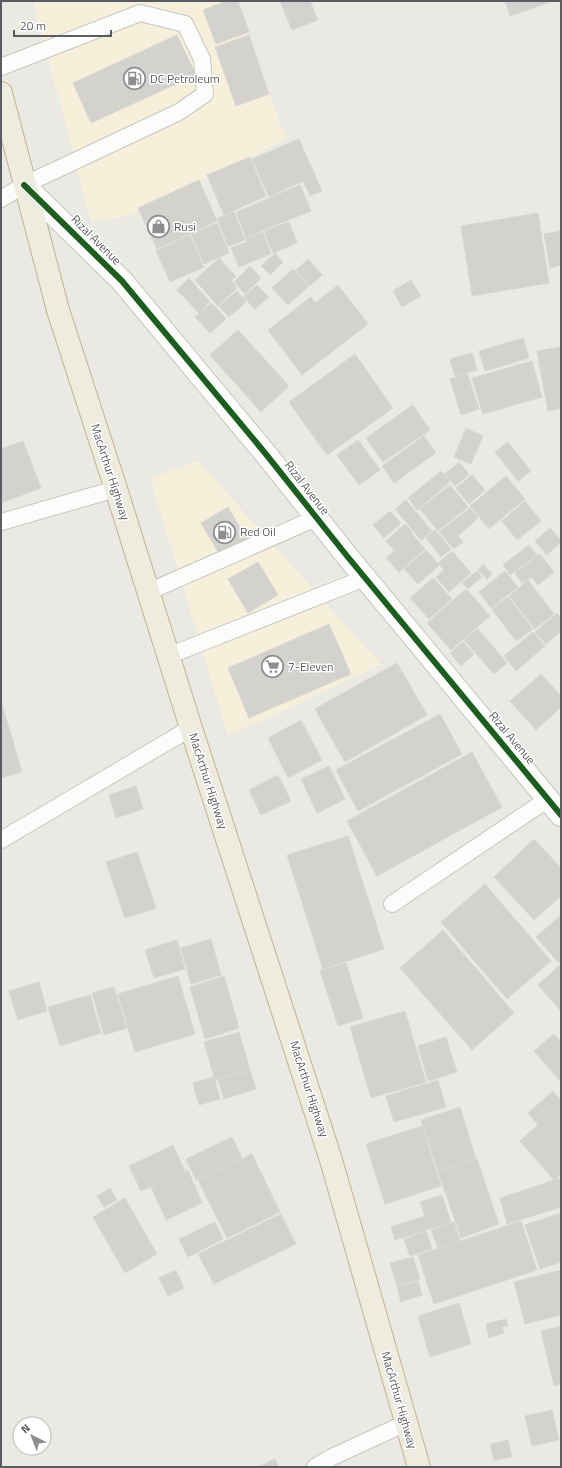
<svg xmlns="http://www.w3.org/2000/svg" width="562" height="1468" font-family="'Titillium Web',sans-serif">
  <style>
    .commercial { fill: #f6f0da }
    .building { fill: #d3d2ce; stroke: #dad7d2 }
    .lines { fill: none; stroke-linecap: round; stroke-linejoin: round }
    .lane-casing { stroke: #c6c6c4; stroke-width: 18 }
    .secondary-casing { stroke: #c6c7c5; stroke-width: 24 }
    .highway-casing { stroke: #c1b390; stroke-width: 24 }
    .lane { stroke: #fcfcfb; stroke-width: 16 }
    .secondary { stroke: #fcfcfb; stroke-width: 22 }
    .highway { stroke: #eeebdf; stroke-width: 22 }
    .cycleway-casing { stroke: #fff; stroke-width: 8 }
    .cycleway { stroke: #1b5e20; stroke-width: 6 }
    .labels { text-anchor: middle; stroke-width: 3; stroke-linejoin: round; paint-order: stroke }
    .poi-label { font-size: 12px; fill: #595d62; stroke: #fff; text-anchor: start }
    .street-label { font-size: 12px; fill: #595d62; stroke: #fff }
  </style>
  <rect width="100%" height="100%" fill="#eae9e3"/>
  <!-- commercial -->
  <path class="commercial" d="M 33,1 L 234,1 L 286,139 L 129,216 L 91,222 Z
    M 198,461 L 381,665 L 228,736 L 150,478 Z"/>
  <!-- building -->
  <path class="building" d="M 227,1 L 238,1 L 249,32 L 216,44 L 203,10 Z
    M 280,1 L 310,1 L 318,20 L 292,30 Z
    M 505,1 L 553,1 L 510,16 Z
    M 177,35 L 196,75 L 91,123 L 73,83 Z
    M 249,35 L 269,94 L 236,106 L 215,47 Z
    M 299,139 L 322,191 L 310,196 L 303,181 L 269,197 L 252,159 Z
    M 250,157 L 266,196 L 224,215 L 207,175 Z
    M 199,180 L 217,221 L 157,249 L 138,208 Z
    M 300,185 L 311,211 L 246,237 L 236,212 Z
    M 234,212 L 245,240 L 228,246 L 217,218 Z
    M 538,213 L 549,283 L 472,296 L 461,226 Z
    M 289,222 L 297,243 L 273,253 L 264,231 Z
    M 217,223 L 229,253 L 204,264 L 191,234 Z
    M 561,231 L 561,265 L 550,268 L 544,234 Z
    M 263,232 L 271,254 L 239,267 L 231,248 L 247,242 L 245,238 Z
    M 190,235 L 204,267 L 170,282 L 156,251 Z
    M 275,253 L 283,262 L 270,275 L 261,266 Z
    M 219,258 L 236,277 L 231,280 L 237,288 L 218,306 L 195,280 Z
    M 308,259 L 322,275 L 310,286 L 296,270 Z
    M 250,266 L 261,278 L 245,294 L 234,282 Z
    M 293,269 L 309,286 L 288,305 L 272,288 Z
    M 189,278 L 210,302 L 199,313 L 177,290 Z
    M 411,280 L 421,296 L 402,307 L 393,291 Z
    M 257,285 L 269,297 L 255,309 L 243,297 Z
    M 338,285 L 368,324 L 302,375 L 268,330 L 311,297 L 315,303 Z
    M 237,291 L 246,302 L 229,317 L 219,306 Z
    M 212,303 L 226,319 L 210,333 L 195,317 Z
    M 238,330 L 289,386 L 261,412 L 210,355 Z
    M 523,338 L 529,358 L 485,371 L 479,351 Z
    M 561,347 L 561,408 L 548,411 L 537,351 Z
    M 472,353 L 477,370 L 455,376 L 450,359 Z
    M 355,354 L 393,408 L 327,455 L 289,402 Z
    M 532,361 L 542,397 L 483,414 L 472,378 Z
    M 467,373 L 479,409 L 461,415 L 450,379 Z
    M 413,405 L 430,430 L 383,462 L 366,438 Z
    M 466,428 L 483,436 L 471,464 L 454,457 Z
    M 424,436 L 436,453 L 394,483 L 382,466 Z
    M 358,440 L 380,470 L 359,485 L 337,455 Z
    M 23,441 L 41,488 L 1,503 L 1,449 Z
    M 508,442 L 531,471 L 518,481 L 495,452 Z
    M 459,462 L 469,474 L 455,486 L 445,474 Z
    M 441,471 L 450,482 L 417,510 L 408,498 Z
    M 472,475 L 485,490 L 469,504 L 456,488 Z
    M 506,476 L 525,499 L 489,529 L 470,506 Z
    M 450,485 L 468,507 L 438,531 L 420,509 Z
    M 406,500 L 432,531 L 421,540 L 395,509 Z
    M 525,501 L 541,521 L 517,540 L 502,521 Z
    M 228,507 L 248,541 L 221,557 L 201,523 Z
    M 470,508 L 478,518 L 458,536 L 463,542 L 454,549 L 439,532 Z
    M 390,511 L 401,523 L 384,538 L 373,525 Z
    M 405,524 L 413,533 L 394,550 L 386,541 Z
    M 550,528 L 561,540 L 561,542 L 547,555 L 535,541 Z
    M 435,530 L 451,549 L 441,557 L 426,538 Z
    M 412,534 L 425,549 L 399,572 L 386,558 Z
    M 529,545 L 537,555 L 510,575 L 503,565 Z
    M 426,550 L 439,565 L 418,584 L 404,569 Z
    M 452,551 L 471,573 L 449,592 L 436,577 L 444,570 L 438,563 Z
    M 540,554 L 554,572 L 538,585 L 531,577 L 522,583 L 515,573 Z
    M 258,562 L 278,595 L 248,613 L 228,579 Z
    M 483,564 L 492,574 L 487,579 L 478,570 Z
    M 477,571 L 482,577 L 468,589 L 462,583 Z
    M 505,571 L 518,587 L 491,608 L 479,592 Z
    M 433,578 L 452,599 L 429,619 L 410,598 Z
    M 528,580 L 554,614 L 535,629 L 509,596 Z
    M 466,589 L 490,616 L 451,650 L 427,623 Z
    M 508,597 L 533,629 L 516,641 L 492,609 Z
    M 557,613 L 561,618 L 561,631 L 546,644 L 535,632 Z
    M 329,624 L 351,674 L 249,718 L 228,668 Z
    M 478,629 L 507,663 L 494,674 L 464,640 Z
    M 533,632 L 545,646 L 516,671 L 504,656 Z
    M 463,642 L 474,654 L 461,666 L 450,653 Z
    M 397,663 L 427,715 L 345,762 L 315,709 Z
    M 541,674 L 561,696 L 561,707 L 536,730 L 510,701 Z
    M 1,701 L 22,772 L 1,778 Z
    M 440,714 L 462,754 L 358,811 L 336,770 Z
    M 301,720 L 322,760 L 288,778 L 268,738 Z
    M 472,752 L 502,807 L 377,876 L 347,821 Z
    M 329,766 L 345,799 L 317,813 L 301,779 Z
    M 278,775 L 291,801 L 261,815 L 249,790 Z
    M 136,786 L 143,809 L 116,818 L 109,795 Z
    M 348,836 L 384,949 L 323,969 L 287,855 Z
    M 534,839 L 561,868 L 561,896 L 534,920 L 494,877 Z
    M 137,852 L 156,908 L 125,918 L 106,862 Z
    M 485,884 L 551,961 L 507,999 L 441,922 Z
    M 561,915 L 561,960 L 558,962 L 536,937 Z
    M 443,930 L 514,1013 L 472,1050 L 400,968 Z
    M 211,939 L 221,975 L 191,984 L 181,948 Z
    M 177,940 L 185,969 L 154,978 L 145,950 Z
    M 346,963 L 363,1018 L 338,1026 L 320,971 Z
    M 561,964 L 561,1011 L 538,985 Z
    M 178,976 L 195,1034 L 135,1052 L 118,994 Z
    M 224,976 L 239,1028 L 205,1039 L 190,987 Z
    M 39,982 L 47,1011 L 18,1020 L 9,991 Z
    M 114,987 L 127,1028 L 104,1035 L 92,993 Z
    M 90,995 L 101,1033 L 60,1046 L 48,1007 Z
    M 405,1011 L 426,1082 L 371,1098 L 350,1027 Z
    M 239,1032 L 250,1070 L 215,1080 L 204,1042 Z
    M 554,1034 L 561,1041 L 561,1082 L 534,1051 Z
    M 446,1037 L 457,1072 L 428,1081 L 418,1046 Z
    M 250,1071 L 256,1089 L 224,1099 L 218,1080 Z
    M 214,1077 L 220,1099 L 199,1105 L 193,1083 Z
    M 438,1080 L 446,1107 L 394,1122 L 386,1096 Z
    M 553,1091 L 561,1101 L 561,1174 L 554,1180 L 520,1141 L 538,1125 L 528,1113 Z
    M 460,1107 L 476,1159 L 438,1171 L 421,1120 Z
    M 422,1126 L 441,1186 L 385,1204 L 366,1144 Z
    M 232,1137 L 242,1158 L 196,1180 L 186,1159 Z
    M 173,1145 L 185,1171 L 141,1191 L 129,1166 Z
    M 252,1154 L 280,1212 L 227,1238 L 198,1180 Z
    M 477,1159 L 499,1224 L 461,1238 L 438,1172 Z
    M 188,1170 L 202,1203 L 166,1220 L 151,1187 Z
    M 561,1178 L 561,1207 L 507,1224 L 500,1198 Z
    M 110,1188 L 117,1200 L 104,1207 L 97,1196 Z
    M 442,1195 L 451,1222 L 395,1240 L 391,1227 L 425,1216 L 420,1202 Z
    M 125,1198 L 157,1254 L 125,1273 L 93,1217 Z
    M 561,1213 L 561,1262 L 540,1269 L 525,1225 Z
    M 281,1214 L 296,1244 L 214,1284 L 198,1254 Z
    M 521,1221 L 537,1270 L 434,1304 L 418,1255 Z
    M 215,1222 L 223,1239 L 188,1257 L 179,1239 Z
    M 454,1222 L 460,1241 L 438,1248 L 431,1230 Z
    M 426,1231 L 432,1249 L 410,1256 L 404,1239 Z
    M 413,1257 L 420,1279 L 397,1286 L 390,1263 Z
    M 176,1270 L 184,1288 L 168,1296 L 159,1278 Z
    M 561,1270 L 561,1315 L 525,1324 L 514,1282 Z
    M 418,1281 L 422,1295 L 401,1302 L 397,1287 Z
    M 459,1303 L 471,1344 L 430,1357 L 418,1316 Z
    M 506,1319 L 508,1326 L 502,1327 L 504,1333 L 489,1338 L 486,1324 Z
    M 561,1326 L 561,1384 L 554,1386 L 541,1331 Z
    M 552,1410 L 559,1440 L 532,1446 L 525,1416 Z
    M 508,1440 L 512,1457 L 494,1460 L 490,1444 Z
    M 275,1459 L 279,1467 L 258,1467 Z"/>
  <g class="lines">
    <defs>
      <path id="lane" d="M 1,67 L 140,13 L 185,24 L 202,59 L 205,94 L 179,112 L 24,185 L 1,199
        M 1,522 L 116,489
        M 148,592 L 316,518
        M 168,656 L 365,578
        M 1,840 L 191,728
        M 392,904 L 548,799
        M 315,1467 L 332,1457 L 406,1423"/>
      <path id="secondary" d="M 24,185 L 122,281 L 265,453 L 347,556 L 561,815"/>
      <path id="highway" d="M 1,93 L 58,310 L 116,489 L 191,728 L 331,1160 L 419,1467"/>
    </defs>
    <!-- lane casing -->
    <use href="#lane" class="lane-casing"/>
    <!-- secondary casing -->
    <use href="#secondary" class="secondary-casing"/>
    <!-- highway casing -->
    <use href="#highway" class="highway-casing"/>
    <!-- lane -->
    <use href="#lane" class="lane"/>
    <!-- secondary -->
    <use href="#secondary" class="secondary"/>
    <!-- highway -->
    <use href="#highway" class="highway"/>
    <defs>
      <path id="cycleway" d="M 24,185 L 122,281 L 265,453 L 347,556 L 561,815"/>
    </defs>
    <!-- cycleway casing -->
    <use href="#cycleway" class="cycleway-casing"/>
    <!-- cycleway -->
    <use href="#cycleway" class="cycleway"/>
  </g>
  <!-- icons -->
  <defs>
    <symbol id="fuel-ring" viewBox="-11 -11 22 22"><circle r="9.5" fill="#fff" stroke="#8c8e8f" stroke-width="1.5"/><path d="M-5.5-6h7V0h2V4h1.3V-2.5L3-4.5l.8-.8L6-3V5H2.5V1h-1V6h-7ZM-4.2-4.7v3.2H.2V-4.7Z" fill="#8c8e8f"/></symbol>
    <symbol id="shop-ring" viewBox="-11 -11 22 22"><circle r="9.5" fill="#fff" stroke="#8c8e8f" stroke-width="1.5"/><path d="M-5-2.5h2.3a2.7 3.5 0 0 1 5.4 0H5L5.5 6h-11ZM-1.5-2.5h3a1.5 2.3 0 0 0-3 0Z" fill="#8c8e8f"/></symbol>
    <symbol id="supermarket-ring" viewBox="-11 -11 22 22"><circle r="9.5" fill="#fff" stroke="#8c8e8f" stroke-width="1.5"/><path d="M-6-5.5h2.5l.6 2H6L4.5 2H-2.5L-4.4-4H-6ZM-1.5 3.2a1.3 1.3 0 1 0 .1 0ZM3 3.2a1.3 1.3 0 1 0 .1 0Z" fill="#8c8e8f"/></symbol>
  </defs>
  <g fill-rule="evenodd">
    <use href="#fuel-ring" x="122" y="66" width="25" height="25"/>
    <use href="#shop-ring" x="146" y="214" width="25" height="25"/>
    <use href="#fuel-ring" x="212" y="520" width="25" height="25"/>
    <use href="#supermarket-ring" x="260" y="654" width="25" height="25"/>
  </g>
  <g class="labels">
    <!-- poi labels -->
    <g class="poi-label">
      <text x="150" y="83">DC Petroleum</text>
      <text x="174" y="231">Rusi</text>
      <text x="240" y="536">Red Oil</text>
      <text x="288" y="671">7-Eleven</text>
    </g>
    <!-- street labels -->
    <g class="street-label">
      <text transform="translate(96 240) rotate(45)" y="4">Rizal Avenue</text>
      <text transform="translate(110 472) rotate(72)" y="4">MacArthur Highway</text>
      <text transform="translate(307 488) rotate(52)" y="4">Rizal Avenue</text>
      <text transform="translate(512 738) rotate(50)" y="4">Rizal Avenue</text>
      <text transform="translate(208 781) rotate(72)" y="4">MacArthur Highway</text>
      <text transform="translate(309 1089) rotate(72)" y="4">MacArthur Highway</text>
      <text transform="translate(399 1400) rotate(74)" y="4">MacArthur Highway</text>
    </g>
  </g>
  <!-- border -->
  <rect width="562" height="1468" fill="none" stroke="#595d62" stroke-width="4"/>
  <!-- north arrow -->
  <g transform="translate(32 1436) rotate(318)"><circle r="19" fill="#ffffff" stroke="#bdbec0"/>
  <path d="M0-3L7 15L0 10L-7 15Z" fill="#8c8e8f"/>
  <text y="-6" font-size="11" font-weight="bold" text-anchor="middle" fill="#595d62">N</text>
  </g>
  <!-- scale -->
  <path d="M14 30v6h97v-6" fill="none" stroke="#595d62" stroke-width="2"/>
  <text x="20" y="30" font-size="12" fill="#595d62" stroke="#ffffff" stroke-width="3" paint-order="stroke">20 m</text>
</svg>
